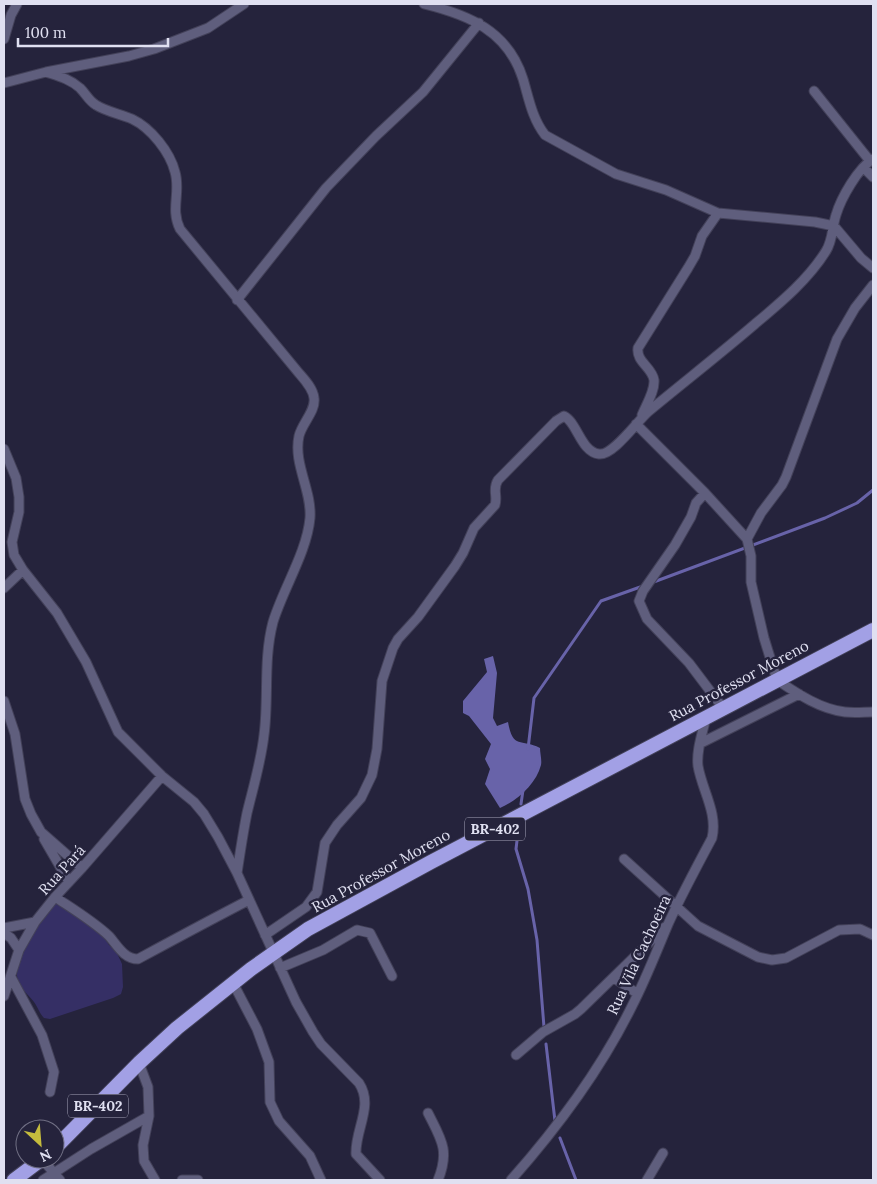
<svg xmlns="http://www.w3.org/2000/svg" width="877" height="1184" font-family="Lora,serif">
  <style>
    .green { fill: #352f65 }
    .water { fill: #6863a9 }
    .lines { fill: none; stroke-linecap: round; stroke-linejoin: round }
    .stream { stroke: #6863a9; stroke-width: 3 }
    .minor-casing { stroke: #434159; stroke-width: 11 }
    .trunk-casing { stroke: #434159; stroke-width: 16 }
    .minor { stroke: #5f5e7d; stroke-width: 9 }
    .trunk { stroke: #a2a0e5; stroke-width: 14 }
    .labels { text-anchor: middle; stroke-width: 5; stroke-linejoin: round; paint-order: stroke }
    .shield { fill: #25233c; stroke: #a8a7bb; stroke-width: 1 }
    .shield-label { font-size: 14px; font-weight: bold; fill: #e0e0f1 }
    .street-label { font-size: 15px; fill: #e0e0f1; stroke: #25233c }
  </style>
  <rect width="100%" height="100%" fill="#25233c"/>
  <!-- green -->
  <path class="green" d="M 57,902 L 81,918 L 103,936 L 109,945 L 116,951 L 122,964 L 123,987 L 121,994 L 113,998 L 50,1019 L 44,1018 C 39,1013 38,1007 34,1002 C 28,994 18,987 17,976 C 16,955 43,918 57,902 Z"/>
  <!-- water -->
  <path class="water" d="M 493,656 L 497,673 L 493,718 L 497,726 L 508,722 C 513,750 521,738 540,748 C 540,753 542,760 541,765 C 536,784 518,800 500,808 L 485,784 L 490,769 L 485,759 L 491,744 L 469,716 L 463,713 L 463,701 L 487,672 L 484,659 Z"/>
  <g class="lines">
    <!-- stream -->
    <path class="stream" d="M 651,583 L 825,518 L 857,503 L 873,490
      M 528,749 L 534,698 L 601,601 L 643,586
      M 521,804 L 523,790
      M 519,824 L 516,849 L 528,889 L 537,940 L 544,1027
      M 546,1044 L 555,1121
      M 560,1138 L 576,1180"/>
    <defs>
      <path id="minor" d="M 424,4 C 469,15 508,31 523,79 C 529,99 532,118 545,135 L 616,174 L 666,190 L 718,213 L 815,222 L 834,226 L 861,258 L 873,268
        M 4,39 L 11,15 L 17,4
        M 46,72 C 58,76 70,79 80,88 C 86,94 89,101 96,105 C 107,112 121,114 132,119 C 151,128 170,152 175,172 C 181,192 170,209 180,229 L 298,372 C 304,379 313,388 314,398 C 316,411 302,423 299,436 C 293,464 312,490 310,518 C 307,552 283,589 273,622 C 263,660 269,698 264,735 C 261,762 253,788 247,813 C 243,833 240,853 237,873
        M 4,83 L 46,72 L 129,56 L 154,49 L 208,28 L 244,4
        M 814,91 L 870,161
        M 864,168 L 873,177
        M 237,300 L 326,188 L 376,136 L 423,92 L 479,23
        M 642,415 C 646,405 655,391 654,380 C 652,367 636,362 638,348 L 688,268 L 695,256 L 702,236 L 718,213
        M 636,424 L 705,493 L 747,539 L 751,556 L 751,582 L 764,638 L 777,680 C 798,694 820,709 845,712 C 855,713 864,712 873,712
        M 4,449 L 16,478 L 19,497 L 19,512 L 12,542 L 14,555 L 23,570 L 57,613 L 86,662 L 118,732 L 162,776 L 194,802 L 204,814 L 218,837 L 237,873 L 296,1002 L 313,1032 L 321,1044 L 359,1083 C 374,1106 355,1129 356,1154 L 380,1180
        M 705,493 L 696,503 L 691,517 L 675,545 L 643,591 L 639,601 L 647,619 L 689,663 L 723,708
        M 747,539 L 761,513 L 782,485 L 786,477 L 837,339 L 855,308 L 873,285
        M 4,588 L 23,570
        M 4,701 L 15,734 L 25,799 L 31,814 L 41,832 L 82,868
        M 701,743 L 799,694
        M 44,839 L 69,882
        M 624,859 L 698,926 L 758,957 L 772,960 L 786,958 L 839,930 L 860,929 L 873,935
        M 55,897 C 73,909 93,921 109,936 C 117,945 124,959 138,959 C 175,939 212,919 249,900
        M 4,928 L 35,922
        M 4,933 L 11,938 L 19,950
        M 265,935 L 306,907 L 317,892 L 325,843 L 337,825 L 361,798 L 372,775 L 377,749 L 382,681 L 393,648 L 398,639 L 418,617 L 455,566 L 463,553 L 474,528 L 495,505 C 498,496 492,489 498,480 L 556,421 L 564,416 C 577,422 581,452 599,454 C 613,456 638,420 649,411 C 684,382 720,354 755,324 C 780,303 808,280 826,251 C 833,240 832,227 836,215 C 841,198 858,168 873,159
        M 280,968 L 323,950 L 357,930 L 370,933 L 392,976
        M 11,977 L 42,1035 L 54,1072 L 50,1092
        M 614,978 L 638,994
        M 233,983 L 257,1029 L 269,1062 L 270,1102 L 279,1121 L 310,1156 L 321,1180
        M 4,996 L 19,950 L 35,922 L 55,897 L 82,868 L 162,776
        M 516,1055 L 543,1032 L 575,1014 L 581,1009 L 665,927
        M 139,1063 L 148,1087 L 149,1116 L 143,1145 L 144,1161 L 155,1180
        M 428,1113 C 441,1139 450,1150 438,1180
        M 42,1159 L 60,1180
        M 43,1180 L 91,1149 L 149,1116
        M 182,1180 L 198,1180
        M 511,1180 C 558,1127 601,1069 632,1006 C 646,979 657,950 669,922 C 682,894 697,866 712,838 C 718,813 702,790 698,766 C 696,750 703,732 706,717
        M 647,1180 L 663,1153"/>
      <path id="trunk" d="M 55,1148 L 139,1063 L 177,1028 L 251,969 L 308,929 L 431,862 L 873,630
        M 14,1180 L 42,1159"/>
    </defs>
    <!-- minor casing -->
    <use href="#minor" class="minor-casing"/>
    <!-- trunk casing -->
    <use href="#trunk" class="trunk-casing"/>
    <!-- minor -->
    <use href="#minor" class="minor"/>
    <!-- trunk -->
    <use href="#trunk" class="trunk"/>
  </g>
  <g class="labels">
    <!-- shield labels -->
    <g class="shield">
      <rect x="465" y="817.5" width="60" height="23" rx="4"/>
      <rect x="68" y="1094.5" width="60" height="23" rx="4"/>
    </g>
    <g class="shield-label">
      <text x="495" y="834">BR-402</text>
      <text x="98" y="1111">BR-402</text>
    </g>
    <!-- street labels -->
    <g class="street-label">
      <text transform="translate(739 681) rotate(-28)" y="5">Rua Professor Moreno</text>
      <text transform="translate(62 870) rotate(-48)" y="5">Rua Pará</text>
      <text transform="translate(381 871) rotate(-29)" y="5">Rua Professor Moreno</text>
      <text transform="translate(639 955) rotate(-65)" y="5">Rua Vila Cachoeira</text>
    </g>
  </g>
  <!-- border -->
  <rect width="877" height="1184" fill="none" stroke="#e0e0f1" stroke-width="10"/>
  <!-- north arrow -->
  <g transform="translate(40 1144) rotate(154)"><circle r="24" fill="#25233c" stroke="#706f84"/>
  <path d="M0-4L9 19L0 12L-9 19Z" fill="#c5bc3d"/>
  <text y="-8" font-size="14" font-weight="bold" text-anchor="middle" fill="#e0e0f1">N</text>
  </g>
  <!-- scale -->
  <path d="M18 38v8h150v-8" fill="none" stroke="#e0e0f1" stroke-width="2.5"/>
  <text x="25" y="38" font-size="15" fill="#e0e0f1" stroke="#25233c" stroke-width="4" paint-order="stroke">100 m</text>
</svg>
